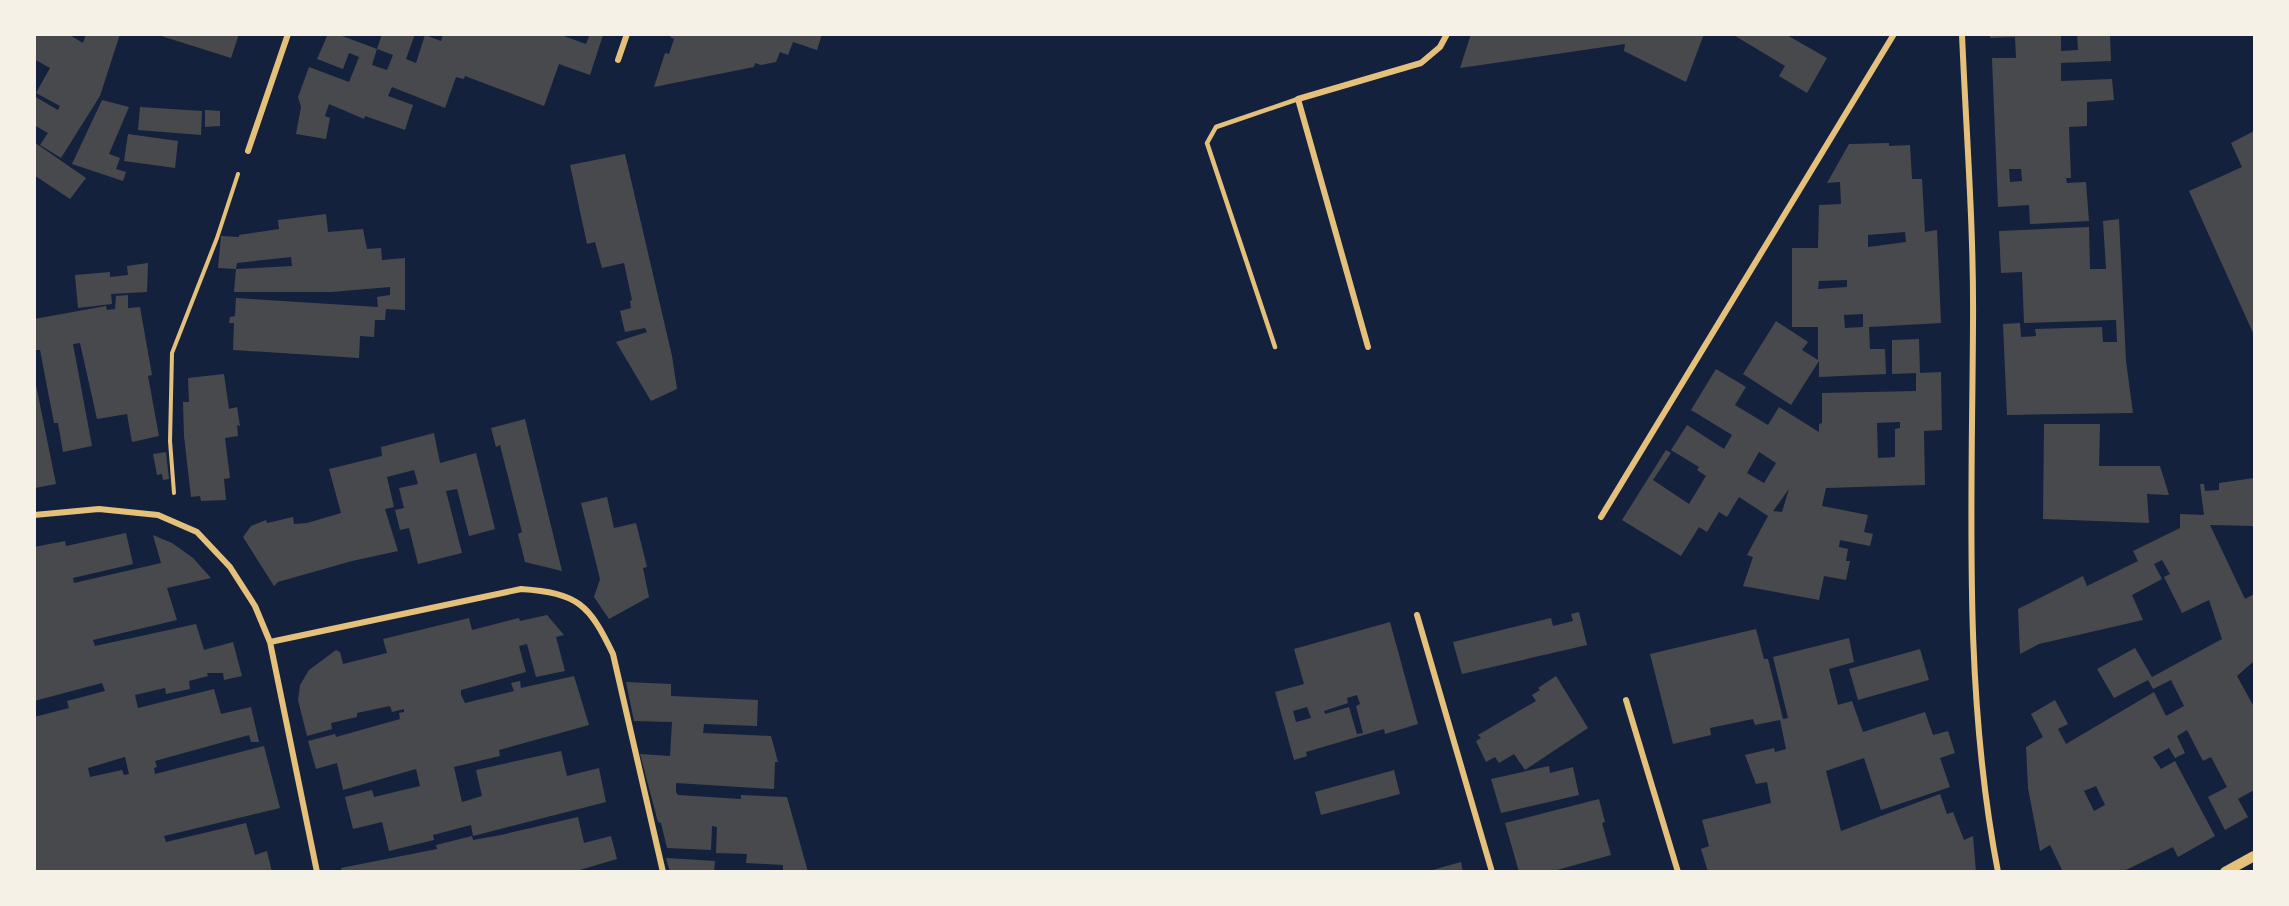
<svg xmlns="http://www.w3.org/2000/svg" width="2289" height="906" font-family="Quicksand,sans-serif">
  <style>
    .building { fill: #48494c; fill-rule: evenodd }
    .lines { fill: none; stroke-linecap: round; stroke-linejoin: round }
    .path { stroke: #e5c07b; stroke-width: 4 }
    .service { stroke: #e5c07b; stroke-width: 4.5 }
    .minor { stroke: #e5c07b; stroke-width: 6 }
    .tertiary { stroke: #e5c07b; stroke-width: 10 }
  </style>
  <rect width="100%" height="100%" fill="#14213d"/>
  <!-- building -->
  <path class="building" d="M 34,34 L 68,34 L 83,43 L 86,34 L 120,34 L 100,96 L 61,158 L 40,145 L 48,133 L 34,125 L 34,96 L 58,110 L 60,106 L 36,93 L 50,68 L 34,59 Z
    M 155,34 L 239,34 L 231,58 Z
    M 328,34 L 337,34 L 377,49 L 372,65 L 387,70 L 393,55 L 377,49 L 382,34 L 415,34 L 406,59 L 416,63 L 425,35 L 441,41 L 443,34 L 558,34 L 586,44 L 590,34 L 603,35 L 590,75 L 559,64 L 544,106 L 465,76 L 464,79 L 456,77 L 445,108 L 392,87 L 388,96 L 413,105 L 405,130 L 365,116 L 364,119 L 329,104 L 325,116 L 330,118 L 326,139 L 296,134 L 301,107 L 298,97 L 309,67 L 349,82 L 359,57 L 349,53 L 343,69 L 317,59 Z
    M 671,34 L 761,36 L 822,34 L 817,50 L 793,42 L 788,55 L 780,52 L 776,62 L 761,65 L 755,63 L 754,67 L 654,87 L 665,53 L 669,54 L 674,39 L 670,37 Z
    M 1471,34 L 1704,34 L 1686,82 L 1624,51 L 1625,44 L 1460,68 Z
    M 1732,34 L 1785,34 L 1827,58 L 1807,93 L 1779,76 L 1785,66 Z
    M 1990,34 L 2061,34 L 2061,51 L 2078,50 L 2077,34 L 2110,34 L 2111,61 L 2061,63 L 2061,81 L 2112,79 L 2114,100 L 2087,102 L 2087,126 L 2069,127 L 2071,178 L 2066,178 L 2067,183 L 2086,182 L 2089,221 L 2030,224 L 2029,205 L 1998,207 L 1992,58 L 2016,58 L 2015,37 L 1990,38 ZM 2009,169 L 2021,169 L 2022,181 L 2010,182 Z
    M 102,100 L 129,107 L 109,154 L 120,158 L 116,169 L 126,172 L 123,181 L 72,164 Z
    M 140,107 L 202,111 L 201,135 L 138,130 Z
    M 205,110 L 220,111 L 220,126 L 205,127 Z
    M 2254,131 L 2254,335 L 2189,191 L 2242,167 L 2231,143 Z
    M 128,134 L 178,141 L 175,168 L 124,161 Z
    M 34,142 L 86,178 L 70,199 L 34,175 Z
    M 1889,143 L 1889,146 L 1910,145 L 1912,179 L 1922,179 L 1925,232 L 1937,230 L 1941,323 L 1869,327 L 1870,349 L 1885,349 L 1886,374 L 1819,377 L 1819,361 L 1791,405 L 1743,374 L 1776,321 L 1808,342 L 1802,350 L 1818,360 L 1818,327 L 1792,327 L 1792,248 L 1818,248 L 1819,205 L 1841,204 L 1840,182 L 1827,183 L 1849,144 ZM 1905,232 L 1906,242 L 1868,247 L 1868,235 ZM 1847,280 L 1847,287 L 1818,289 L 1819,281 ZM 1863,314 L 1863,327 L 1845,328 L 1844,315 Z
    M 625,154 L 672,356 L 677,389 L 651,401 L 616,342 L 647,332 L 645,328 L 625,332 L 620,311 L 631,308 L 630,301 L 632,300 L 624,263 L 602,268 L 595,242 L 587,244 L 570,165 Z
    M 326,214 L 328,232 L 363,229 L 367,249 L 381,248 L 382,260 L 405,258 L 405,310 L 386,309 L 385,320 L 375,320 L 374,337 L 360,336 L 359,358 L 233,350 L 234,323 L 229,323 L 230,317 L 235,316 L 236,298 L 378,307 L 377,297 L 390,295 L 390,287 L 331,292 L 234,292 L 236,269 L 218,268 L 221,236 L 239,237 L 239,235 L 279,229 L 278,220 ZM 291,257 L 292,266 L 236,269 L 237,263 Z
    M 2119,219 L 2126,361 L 2133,413 L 2007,415 L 2003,324 L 2020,323 L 2021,337 L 2036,336 L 2035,329 L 2102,327 L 2103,342 L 2117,342 L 2116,320 L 2024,323 L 2022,272 L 2001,273 L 1999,231 L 2089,227 L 2090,269 L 2106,269 L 2103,221 Z
    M 148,263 L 147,292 L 111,294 L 112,304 L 78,308 L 75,275 L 110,272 L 110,277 L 128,275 L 127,266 Z
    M 128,295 L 128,308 L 140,307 L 152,375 L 148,376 L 159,436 L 132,442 L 127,414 L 97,419 L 80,343 L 73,344 L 92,446 L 63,452 L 58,423 L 54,423 L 40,350 L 34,350 L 34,319 L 106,306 L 107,310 L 115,309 L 116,296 Z
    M 1919,339 L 1920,373 L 1941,372 L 1942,430 L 1924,431 L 1925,485 L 1826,488 L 1822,506 L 1868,515 L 1864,532 L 1873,534 L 1870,546 L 1840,540 L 1839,547 L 1848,549 L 1846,561 L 1850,561 L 1846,580 L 1824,576 L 1819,600 L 1743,586 L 1753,557 L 1747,555 L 1768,516 L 1739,497 L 1727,517 L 1719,512 L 1707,532 L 1699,527 L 1681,556 L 1622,520 L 1666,450 L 1671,453 L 1653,480 L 1689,504 L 1706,476 L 1697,470 L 1699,467 L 1671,450 L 1687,425 L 1724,449 L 1732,435 L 1691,410 L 1716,369 L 1746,387 L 1735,405 L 1768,425 L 1779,407 L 1819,432 L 1819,424 L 1822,423 L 1822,393 L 1916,391 L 1916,373 L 1892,374 L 1892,340 ZM 1900,422 L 1900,428 L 1895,429 L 1895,457 L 1878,458 L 1877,423 ZM 1759,452 L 1776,463 L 1764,483 L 1747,473 ZM 1789,489 L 1782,512 L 1773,511 Z
    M 224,374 L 229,409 L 237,407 L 240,426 L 237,425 L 238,436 L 225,438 L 230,478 L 224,479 L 226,500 L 201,501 L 200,496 L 191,497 L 184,436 L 183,402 L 189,402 L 188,378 Z
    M 34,375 L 56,484 L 35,488 L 34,484 Z
    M 525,419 L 562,571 L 525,562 L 518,534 L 522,532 L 500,445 L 496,447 L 491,428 Z
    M 2044,424 L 2100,424 L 2099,466 L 2160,466 L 2169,495 L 2147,494 L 2149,523 L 2043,519 Z
    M 434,433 L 440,463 L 476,453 L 495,529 L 469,536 L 457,489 L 446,491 L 462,553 L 418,564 L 409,528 L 400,530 L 395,510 L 404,508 L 399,488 L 418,484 L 414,470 L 387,477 L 394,507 L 385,509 L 398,551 L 352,561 L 278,582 L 274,586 L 243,537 L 251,526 L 266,520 L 267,523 L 293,517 L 294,524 L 307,523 L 341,513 L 329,469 L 382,456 L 381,447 Z
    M 166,452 L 169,479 L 163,480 L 162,474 L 157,475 L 153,454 Z
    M 2254,478 L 2254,526 L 2210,525 L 2245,599 L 2254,594 L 2254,661 L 2237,676 L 2254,707 L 2254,790 L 2238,799 L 2248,817 L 2225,830 L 2208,797 L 2227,787 L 2211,757 L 2203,761 L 2187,730 L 2177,736 L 2185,753 L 2175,758 L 2169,748 L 2153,757 L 2161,769 L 2175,761 L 2215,836 L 2178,857 L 2173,847 L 2122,872 L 2063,872 L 2050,845 L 2040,851 L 2028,788 L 2026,747 L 2043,737 L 2031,714 L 2055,700 L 2068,724 L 2058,729 L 2066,744 L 2154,692 L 2166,716 L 2184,706 L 2171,680 L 2153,689 L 2148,680 L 2114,698 L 2097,669 L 2135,648 L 2152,677 L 2222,639 L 2209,600 L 2182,613 L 2164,577 L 2170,574 L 2162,560 L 2154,564 L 2162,579 L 2132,595 L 2143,620 L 2039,644 L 2020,654 L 2018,609 L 2083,576 L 2087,586 L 2138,561 L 2133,551 L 2180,528 L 2180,514 L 2204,515 L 2200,484 L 2204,484 L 2205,491 L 2219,490 L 2219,483 ZM 2096,786 L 2105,805 L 2094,811 L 2084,791 Z
    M 607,497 L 614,528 L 636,523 L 647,567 L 643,568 L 649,597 L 609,619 L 594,597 L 600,579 L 581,503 Z
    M 126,533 L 133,564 L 73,578 L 74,583 L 161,563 L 153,535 L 172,543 L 193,558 L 211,578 L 167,588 L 177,620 L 93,640 L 95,646 L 196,624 L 204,650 L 233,642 L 242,676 L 224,680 L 223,673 L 207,673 L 208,676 L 189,681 L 190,689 L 166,694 L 165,688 L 135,695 L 138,708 L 214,689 L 221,714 L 251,707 L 259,742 L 251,742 L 249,735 L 155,761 L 157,767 L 154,768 L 155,774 L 264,746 L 280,808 L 164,836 L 166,842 L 246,823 L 255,855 L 267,851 L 272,872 L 34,872 L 34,717 L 69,708 L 67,701 L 105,691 L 102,683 L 34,701 L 34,547 L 65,541 L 66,546 ZM 125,757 L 129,774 L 124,775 L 122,770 L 90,777 L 88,768 Z
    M 1579,612 L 1587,645 L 1462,674 L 1453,642 L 1551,618 L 1553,626 L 1573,621 L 1571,614 Z
    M 547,615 L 564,635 L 556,637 L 565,671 L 536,677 L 527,644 L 519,646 L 526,672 L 461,690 L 461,695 L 465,703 L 514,691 L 511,683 L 520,681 L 521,688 L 574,676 L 589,725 L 499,750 L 500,756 L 454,767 L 462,802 L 482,796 L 476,770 L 561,751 L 567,776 L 599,768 L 606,802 L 473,836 L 471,825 L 433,835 L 434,840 L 389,851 L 382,822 L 353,829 L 345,797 L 372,790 L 374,797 L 420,786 L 416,769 L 343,790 L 337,763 L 316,769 L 308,741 L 335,734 L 336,737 L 400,719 L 399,713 L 404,712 L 404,709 L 392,712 L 390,706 L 357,713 L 357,717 L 331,723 L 332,729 L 307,736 L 298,700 L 300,685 L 309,670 L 336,650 L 340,652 L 343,664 L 387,653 L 383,639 L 420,630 L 469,618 L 472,630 L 519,618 L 520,621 Z
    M 1390,622 L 1418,724 L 1385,734 L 1384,729 L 1306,752 L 1307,756 L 1294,760 L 1275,692 L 1304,684 L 1294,649 ZM 1357,695 L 1360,704 L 1356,706 L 1363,733 L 1357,734 L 1349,707 L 1325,714 L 1324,711 L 1348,703 L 1347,698 ZM 1307,707 L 1311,718 L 1296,722 L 1293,711 Z
    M 1756,629 L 1764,659 L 1768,659 L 1783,719 L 1788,718 L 1773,657 L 1849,638 L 1854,662 L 1829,669 L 1838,705 L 1852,701 L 1863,732 L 1925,712 L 1933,735 L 1948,731 L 1955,753 L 1940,758 L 1950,787 L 1881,810 L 1864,758 L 1826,771 L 1841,831 L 1940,794 L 1947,814 L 1953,812 L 1964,840 L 1973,836 L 1976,872 L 1708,872 L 1701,849 L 1709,846 L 1702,820 L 1771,803 L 1767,782 L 1756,784 L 1745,755 L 1774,748 L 1775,752 L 1786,749 L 1780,720 L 1755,725 L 1753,719 L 1710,728 L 1711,735 L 1673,744 L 1650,654 Z
    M 1920,649 L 1929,680 L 1858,700 L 1849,669 Z
    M 1556,676 L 1588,728 L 1525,770 L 1514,754 L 1499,763 L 1495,757 L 1486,762 L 1476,741 L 1481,738 L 1478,735 L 1536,701 L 1532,695 L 1540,690 L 1538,688 Z
    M 626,682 L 671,684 L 671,696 L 758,700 L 757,726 L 704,724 L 703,733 L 771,736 L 778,762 L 775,762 L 774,789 L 676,783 L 676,792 L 678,795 L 741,799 L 741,795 L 787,797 L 808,872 L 783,872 L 783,865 L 746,863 L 747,854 L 716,853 L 717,827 L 712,826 L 711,850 L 667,848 L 661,823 L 658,822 L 640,754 L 670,756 L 672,722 L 634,721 Z
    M 1549,766 L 1550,773 L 1573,767 L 1579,795 L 1501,813 L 1491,779 Z
    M 1394,770 L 1400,794 L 1321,815 L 1315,792 Z
    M 1599,799 L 1605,822 L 1602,823 L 1611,855 L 1550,872 L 1519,872 L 1505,823 Z
    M 578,817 L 584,843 L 611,836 L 617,859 L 573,872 L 342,872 L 341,868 L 437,849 L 436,845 L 472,836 L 473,840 L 501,835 Z
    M 666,858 L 715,861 L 714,872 L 670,872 Z
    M 1461,862 L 1463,872 L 1429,872 L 1429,871 Z"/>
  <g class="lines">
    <!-- path -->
    <path class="path" d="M 174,493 L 170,441 L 172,353 L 217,238 L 238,174"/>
    <!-- service -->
    <path class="service" d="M 1275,347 L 1207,143 L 1216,127 L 1298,99"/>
    <!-- minor -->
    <path class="minor" d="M 1962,34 C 1966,131 1974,228 1973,325 C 1972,507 1963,691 1998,872
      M 618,60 L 627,34
      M 248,151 L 288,34
      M 1368,347 L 1298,99 L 1421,63 L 1440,47 L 1447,34
      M 34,515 L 99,509 L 158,515 L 197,532 L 230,567 L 255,606 L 270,642 L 317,872
      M 1601,517 L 1894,34
      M 1417,615 L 1492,872
      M 270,642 L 521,589 C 578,593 589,604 613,654 L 663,872
      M 1626,700 L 1678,872"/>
    <!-- tertiary -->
    <path class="tertiary" d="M 2225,872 L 2254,856"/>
  </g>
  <!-- border -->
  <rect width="2289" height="906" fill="none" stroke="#f6f1e7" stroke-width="72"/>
</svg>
